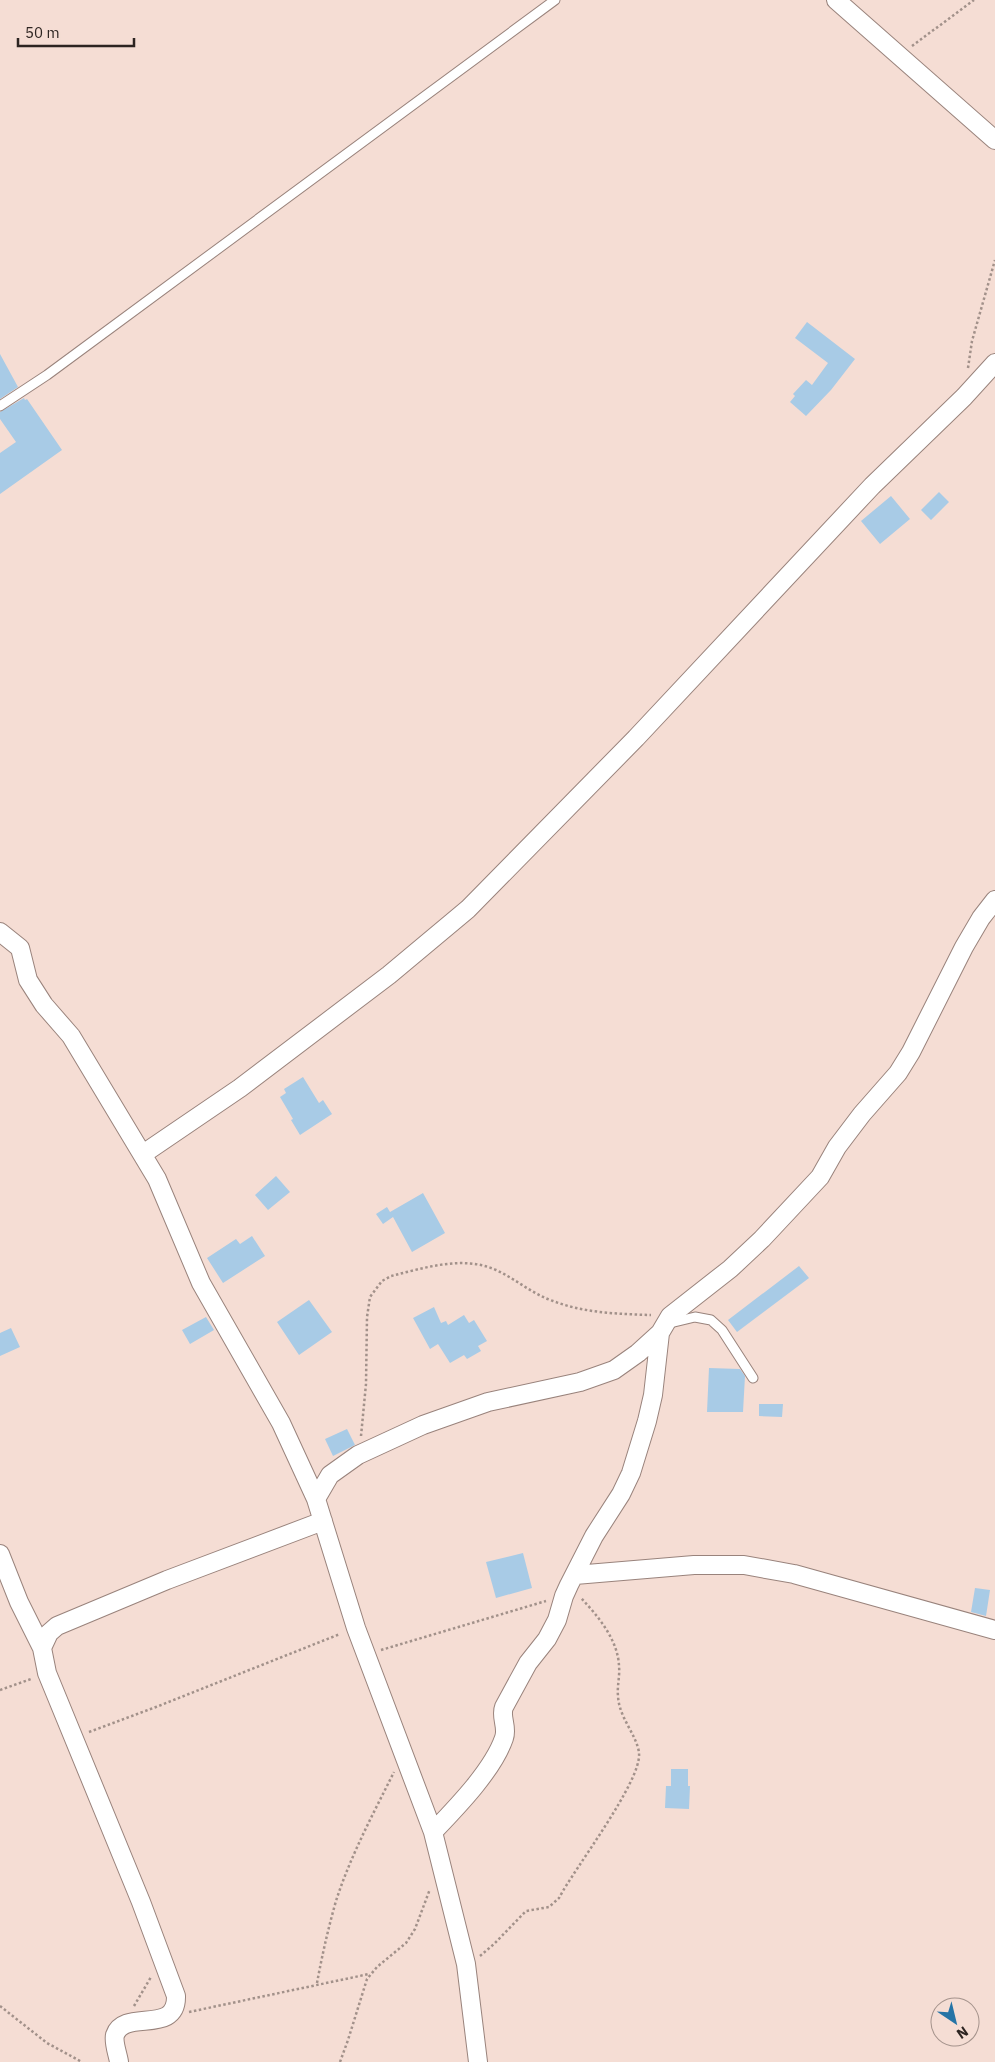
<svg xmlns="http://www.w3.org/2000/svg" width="995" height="2062" font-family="'IBM Plex Sans',sans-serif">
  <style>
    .building { fill: #a8cbe6 }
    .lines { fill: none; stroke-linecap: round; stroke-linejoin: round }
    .lane-casing { stroke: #99837c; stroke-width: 11 }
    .street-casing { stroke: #99837c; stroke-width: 20 }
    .path { stroke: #a2918a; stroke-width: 2.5; stroke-dasharray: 2.5 2.5; stroke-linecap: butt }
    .lane { stroke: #fff; stroke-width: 9 }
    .street { stroke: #fff; stroke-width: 18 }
  </style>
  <rect width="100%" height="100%" fill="#f5ddd4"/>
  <!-- building -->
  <path class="building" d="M 807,322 L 855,359 L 831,390 L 806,416 L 790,402 L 795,396 L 793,394 L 806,380 L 812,385 L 828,363 L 795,338 Z
    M 0,354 L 18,387 L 0,399 Z
    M 24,398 L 25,400 L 27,399 L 62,450 L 0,494 L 0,453 L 16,442 L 0,419 L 0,412 Z
    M 939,492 L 949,502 L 931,520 L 921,510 Z
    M 891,496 L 910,519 L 880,544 L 861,521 Z
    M 303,1077 L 319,1103 L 323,1100 L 332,1114 L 300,1135 L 291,1120 L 293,1119 L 280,1097 L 286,1093 L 284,1089 Z
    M 276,1176 L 290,1192 L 268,1210 L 255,1195 Z
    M 423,1193 L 445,1233 L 412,1252 L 393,1217 L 383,1224 L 376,1214 L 387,1207 L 390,1212 Z
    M 252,1236 L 265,1256 L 223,1283 L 207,1258 L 236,1239 L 240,1244 Z
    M 799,1266 L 809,1278 L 737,1332 L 728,1320 Z
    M 309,1300 L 332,1332 L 299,1355 L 277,1322 Z
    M 434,1307 L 441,1323 L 446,1321 L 448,1325 L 464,1315 L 469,1323 L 474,1320 L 487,1341 L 478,1346 L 481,1351 L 467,1359 L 464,1355 L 450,1363 L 438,1344 L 430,1349 L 413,1318 Z
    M 206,1317 L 214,1330 L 190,1344 L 182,1330 Z
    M 11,1328 L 20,1347 L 0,1356 L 0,1333 Z
    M 709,1368 L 740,1369 L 745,1376 L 743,1412 L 707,1412 Z
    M 759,1404 L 783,1404 L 782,1417 L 759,1416 Z
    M 347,1429 L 355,1445 L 333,1456 L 325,1439 Z
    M 523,1553 L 532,1588 L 496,1598 L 486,1562 Z
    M 975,1588 L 990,1590 L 986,1616 L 971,1612 Z
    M 671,1769 L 688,1769 L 688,1786 L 690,1786 L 689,1809 L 665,1808 L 666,1786 L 671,1786 Z"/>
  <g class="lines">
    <defs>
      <path id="lane" d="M 0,406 L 47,375 L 555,0
        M 666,1324 L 695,1317 L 711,1320 L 722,1330 L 753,1378"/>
      <path id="street" d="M 836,0 L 995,140
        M 0,932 L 20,948 L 28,980 L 44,1005 L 71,1036 L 157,1179 L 201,1283 L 281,1423 L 316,1499 L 356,1628 L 433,1832 L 466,1964 L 478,2062
        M 143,1154 L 240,1088 L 389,975 L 468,909 L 636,738 L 872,486 L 964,397 L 995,363
        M 316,1499 L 330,1475 L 358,1455 L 423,1425 L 488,1402 L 580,1382 L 614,1370 L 638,1353 L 660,1333 L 670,1316 L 730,1269 L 762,1239 L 820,1177 L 837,1147 L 862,1114 L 898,1073 L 911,1052 L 964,947 L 981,918 L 995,900
        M 0,1554 L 19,1602 L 42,1648
        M 575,1575 L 694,1565 L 744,1565 L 794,1574 L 995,1630
        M 433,1832 C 457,1807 493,1770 504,1738 C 508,1727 500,1717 504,1707 L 528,1663 L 547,1639 L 557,1620 L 564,1596 L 569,1585 L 594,1536 L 621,1494 L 631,1473 L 647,1421 L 653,1395 L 660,1333
        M 119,2062 C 118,2055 113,2042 115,2035 C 124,2008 177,2036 176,1996 L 141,1902 L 47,1673 L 42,1648 L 49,1633 L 57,1626 L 167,1580 L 323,1521"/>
    </defs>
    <!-- lane casing -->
    <use href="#lane" class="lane-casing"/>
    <!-- street casing -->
    <use href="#street" class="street-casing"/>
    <!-- path -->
    <path class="path" d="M 912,46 L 974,0
      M 968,368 L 972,341 L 995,260
      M 361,1436 L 366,1384 L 367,1317 L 370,1297 L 382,1281 L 391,1276 C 424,1268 463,1255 496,1270 C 516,1279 532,1294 553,1301 C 584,1313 619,1314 651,1315
      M 381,1650 L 546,1601
      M 0,1690 L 31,1679
      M 89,1732 L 156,1707 L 340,1634
      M 480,1956 L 494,1944 L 526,1911 L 549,1907 L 559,1898 C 574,1869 642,1781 639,1753 C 637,1735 619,1718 618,1696 C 617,1686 620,1676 619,1666 C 618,1640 598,1616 581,1598
      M 317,1983 C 322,1956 328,1929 336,1901 C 350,1857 373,1814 394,1772
      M 0,2006 L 47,2043 L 82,2062
      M 134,2006 L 151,1977
      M 189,2012 L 369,1974
      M 340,2062 L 348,2040 L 367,1979 L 377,1967 L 406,1943 L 415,1929 L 430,1889"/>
    <!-- lane -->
    <use href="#lane" class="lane"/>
    <!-- street -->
    <use href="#street" class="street"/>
  </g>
  <!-- north arrow -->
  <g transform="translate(955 2022) rotate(145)"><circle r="24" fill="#f5ddd4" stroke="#a5938c"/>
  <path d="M0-4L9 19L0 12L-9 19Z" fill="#2574a6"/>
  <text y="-8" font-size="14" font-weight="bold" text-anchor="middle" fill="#2d2421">N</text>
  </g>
  <!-- scale -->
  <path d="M18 38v8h116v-8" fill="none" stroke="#2d2421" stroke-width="2.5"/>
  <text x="25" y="38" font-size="15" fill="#2d2421" stroke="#f5ddd4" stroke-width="4" paint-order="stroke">50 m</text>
</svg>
